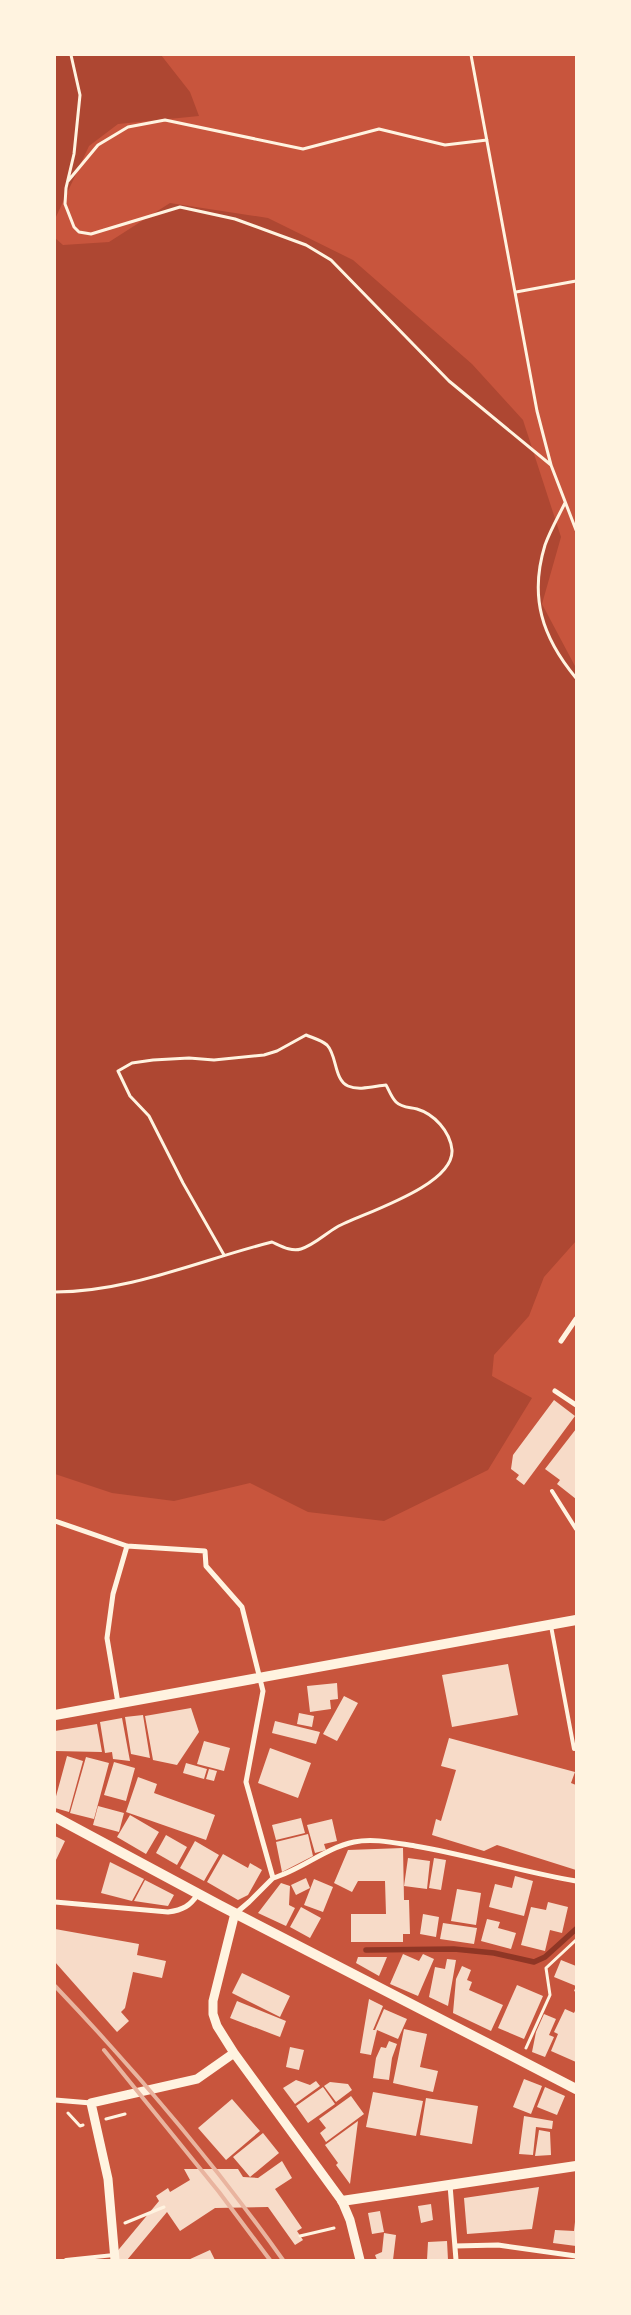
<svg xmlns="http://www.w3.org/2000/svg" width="631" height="2315" font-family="'Alegreya Sans',sans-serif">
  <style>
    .green { fill: #ae4732 }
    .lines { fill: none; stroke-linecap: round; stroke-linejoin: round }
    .stream { stroke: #8f3625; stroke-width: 5.5 }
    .building { fill: #f7dbc8 }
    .path { stroke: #fff3e0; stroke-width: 3 }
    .service { stroke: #fff3e0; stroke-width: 4 }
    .minor { stroke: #fff3e0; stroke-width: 5 }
    .tertiary { stroke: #fff3e0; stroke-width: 9 }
    .secondary { stroke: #fff3e0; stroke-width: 10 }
    .rail { stroke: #e9b49f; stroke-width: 4 }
  </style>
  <rect width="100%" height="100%" fill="#c8553d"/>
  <!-- green -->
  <path class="green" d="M 55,55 L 161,55 L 190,92 L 199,116 L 118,124 L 89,146 L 55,219 Z
    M 170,203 L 268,218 L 353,260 L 472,364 L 523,420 L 561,537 L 542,604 L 576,668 L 576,1241 L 544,1277 L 529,1316 L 494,1355 L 492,1376 L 532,1398 L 488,1470 L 384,1521 L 308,1512 L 250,1483 L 174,1501 L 112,1493 L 55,1474 L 55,238 L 63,245 L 109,242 Z"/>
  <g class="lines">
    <!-- stream -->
    <path class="stream" d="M 366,1950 L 454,1949 L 494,1953 L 534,1962 L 545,1957 L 576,1929"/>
  </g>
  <!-- building -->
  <path class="building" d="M 554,1400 L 575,1416 L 524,1485 L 516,1479 L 519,1475 L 511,1469 L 513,1455 Z
    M 576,1429 L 576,1499 L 557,1484 L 560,1480 L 545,1469 Z
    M 508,1664 L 518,1715 L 452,1727 L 442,1675 Z
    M 337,1683 L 338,1699 L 330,1700 L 331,1709 L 310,1712 L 307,1686 Z
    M 344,1696 L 358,1703 L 337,1741 L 323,1734 Z
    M 191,1708 L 199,1732 L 177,1765 L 153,1760 L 145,1716 Z
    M 299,1713 L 314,1716 L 312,1727 L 297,1724 Z
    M 143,1715 L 150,1758 L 131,1754 L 125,1717 Z
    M 122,1718 L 130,1761 L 113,1759 L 112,1752 L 105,1753 L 100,1722 Z
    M 275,1721 L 320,1732 L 316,1744 L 272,1733 Z
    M 97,1724 L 102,1752 L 55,1751 L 55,1731 Z
    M 449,1738 L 575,1772 L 571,1783 L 576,1785 L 576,1870 L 497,1845 L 484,1851 L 432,1835 L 436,1819 L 441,1821 L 456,1770 L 441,1766 Z
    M 204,1741 L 230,1748 L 224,1771 L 197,1764 Z
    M 270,1748 L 311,1763 L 298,1798 L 258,1783 Z
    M 67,1756 L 83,1761 L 69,1812 L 55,1808 L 55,1800 Z
    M 86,1757 L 109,1763 L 94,1819 L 70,1813 Z
    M 114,1762 L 135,1768 L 126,1801 L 104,1795 Z
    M 186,1763 L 207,1769 L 204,1779 L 183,1773 Z
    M 209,1769 L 217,1771 L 214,1781 L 206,1779 Z
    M 138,1777 L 157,1784 L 154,1793 L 215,1815 L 206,1840 L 126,1812 Z
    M 98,1806 L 124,1813 L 119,1832 L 93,1825 Z
    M 130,1815 L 159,1832 L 146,1854 L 117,1837 Z
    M 301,1818 L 305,1833 L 276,1840 L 272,1825 Z
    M 332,1819 L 337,1841 L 324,1844 L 326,1850 L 315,1853 L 307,1825 Z
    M 308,1834 L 313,1856 L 282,1872 L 276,1842 Z
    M 166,1835 L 187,1847 L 177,1865 L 156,1853 Z
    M 55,1836 L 65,1841 L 55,1862 Z
    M 195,1841 L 219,1855 L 204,1881 L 180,1868 Z
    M 403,1848 L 404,1900 L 409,1900 L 410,1934 L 403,1934 L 403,1942 L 351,1942 L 351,1914 L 386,1914 L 385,1881 L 358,1881 L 352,1892 L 334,1883 L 348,1850 Z
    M 223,1854 L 248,1868 L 250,1863 L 262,1870 L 248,1895 L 238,1900 L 207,1882 Z
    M 408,1858 L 430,1861 L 427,1889 L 404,1886 Z
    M 434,1858 L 446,1860 L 441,1890 L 429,1888 Z
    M 110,1862 L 144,1879 L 132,1901 L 101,1893 Z
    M 515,1876 L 533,1881 L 524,1916 L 489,1907 L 495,1884 L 512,1888 Z
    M 306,1878 L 310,1888 L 296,1895 L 291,1885 Z
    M 314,1879 L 333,1887 L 323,1912 L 304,1905 Z
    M 145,1880 L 174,1895 L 168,1906 L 134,1901 Z
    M 281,1883 L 290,1886 L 289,1905 L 295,1908 L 286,1926 L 258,1913 Z
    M 457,1889 L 481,1893 L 476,1925 L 451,1921 Z
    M 548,1902 L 568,1907 L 562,1933 L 550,1930 L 545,1951 L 521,1945 L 531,1907 L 546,1910 Z
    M 301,1907 L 321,1918 L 310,1938 L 290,1927 Z
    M 423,1914 L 439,1917 L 436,1937 L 420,1934 Z
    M 487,1919 L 500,1922 L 498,1928 L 516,1933 L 511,1949 L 481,1941 Z
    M 443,1923 L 477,1928 L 474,1944 L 440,1939 Z
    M 55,1929 L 139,1944 L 137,1955 L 166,1961 L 162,1978 L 133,1972 L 125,2008 L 121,2012 L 129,2021 L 117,2032 L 55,1962 Z
    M 403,1954 L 419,1961 L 423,1954 L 434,1959 L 418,1996 L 390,1984 Z
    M 358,1957 L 387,1957 L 379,1976 L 356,1963 Z
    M 447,1959 L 456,1960 L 448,2006 L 429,1997 L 435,1967 L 445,1969 Z
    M 561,1960 L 576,1966 L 576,1992 L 574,1991 L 576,1986 L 554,1977 Z
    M 462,1966 L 471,1970 L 467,1980 L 472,1982 L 469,1990 L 503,2005 L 491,2031 L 453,2013 L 456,1979 Z
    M 242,1973 L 290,1996 L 280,2017 L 232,1993 Z
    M 517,1985 L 543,1996 L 524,2039 L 498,2028 Z
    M 369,1999 L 383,2006 L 373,2030 L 375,2030 L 384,2009 L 407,2019 L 398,2039 L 377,2030 L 371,2055 L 360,2053 Z
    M 237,2001 L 286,2021 L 280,2037 L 230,2018 Z
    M 565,2009 L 574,2013 L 576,2009 L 576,2062 L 551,2051 L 558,2034 L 554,2032 Z
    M 544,2014 L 556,2019 L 549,2035 L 554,2037 L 545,2057 L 532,2052 L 536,2032 Z
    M 404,2029 L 427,2034 L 420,2067 L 438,2071 L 433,2092 L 393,2083 Z
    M 389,2041 L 397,2044 L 392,2058 L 389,2080 L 373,2078 L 376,2058 L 381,2047 L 386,2048 Z
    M 290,2047 L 304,2050 L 299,2070 L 286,2067 Z
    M 524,2079 L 542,2086 L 531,2114 L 513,2107 Z
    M 296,2080 L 310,2085 L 316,2081 L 320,2086 L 295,2104 L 283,2088 Z
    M 330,2082 L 348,2084 L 352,2090 L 336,2102 L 324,2086 Z
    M 323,2087 L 335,2104 L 308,2123 L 296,2106 Z
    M 545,2087 L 565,2096 L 557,2115 L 537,2107 Z
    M 373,2092 L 423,2101 L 416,2136 L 366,2127 Z
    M 351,2096 L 364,2114 L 326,2142 L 320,2133 L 326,2128 L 319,2119 Z
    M 426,2098 L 478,2106 L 472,2144 L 420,2135 Z
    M 232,2099 L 260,2131 L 226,2160 L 198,2128 Z
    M 524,2116 L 553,2121 L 552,2129 L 536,2127 L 533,2155 L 519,2154 Z
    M 358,2121 L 350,2184 L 336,2165 L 338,2163 L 325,2145 Z
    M 539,2130 L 550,2132 L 551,2155 L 535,2156 Z
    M 263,2133 L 279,2153 L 250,2177 L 233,2157 Z
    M 282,2161 L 292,2178 L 275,2189 L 302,2228 L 297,2231 L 303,2240 L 295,2245 L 268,2207 L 215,2208 L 180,2231 L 167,2212 L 127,2260 L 110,2260 L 159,2201 L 156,2196 L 168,2188 L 170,2192 L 190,2180 L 184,2169 L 238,2169 L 243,2177 L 258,2178 Z
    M 539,2187 L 532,2229 L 467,2234 L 464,2198 Z
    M 431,2204 L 433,2220 L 421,2223 L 418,2206 Z
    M 380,2211 L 384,2232 L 372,2234 L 368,2213 Z
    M 575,2222 L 576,2246 L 553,2243 L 555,2230 L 574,2231 Z
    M 384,2233 L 396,2235 L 393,2260 L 377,2260 L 375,2255 L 382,2252 Z
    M 447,2241 L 448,2260 L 427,2260 L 428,2242 Z
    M 210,2250 L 215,2260 L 188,2260 Z"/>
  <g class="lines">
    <!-- path -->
    <path class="path" d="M 71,55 L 80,95 L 74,154 L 66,188 L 65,204 L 74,227 L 79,232 L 91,234 L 180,207 L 235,219 L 306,245 L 331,260 L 449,381 L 551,465
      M 471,55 L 537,411 L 551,465 L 576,530
      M 68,181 L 98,145 L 128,127 L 165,120 L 303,149 L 379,129 L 445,145 L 487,140
      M 516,292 L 576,281
      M 565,503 C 558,517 550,531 545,545 C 529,597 542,637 576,678
      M 55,1292 C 130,1292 200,1260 272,1242 C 281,1246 291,1252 301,1249 C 314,1245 325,1234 337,1227 C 363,1213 454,1186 452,1150 C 450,1131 434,1114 417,1109 C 409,1107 402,1108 396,1102 C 391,1097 389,1090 386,1085 C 375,1086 359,1091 348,1086 C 334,1080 337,1055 327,1045 C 321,1040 313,1038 306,1035 L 277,1051 L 264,1055 L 214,1060 L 189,1058 L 153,1060 L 132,1063 L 118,1071 L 130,1096 L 149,1116 L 183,1183 L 224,1255
      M 526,2048 L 550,1995 L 546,1968 L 576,1940
      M 68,2113 L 80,2126 L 83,2125
      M 106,2119 L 125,2114
      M 125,2223 L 164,2207
      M 300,2236 L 334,2228"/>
    <!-- service -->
    <path class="service" d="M 552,1491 L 576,1529
      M 551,1626 L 574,1749
      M 66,2260 L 114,2255"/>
    <!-- minor -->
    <path class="minor" d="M 561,1341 L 576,1319
      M 555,1391 L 576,1405
      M 55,1521 L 127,1546 L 205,1551 L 206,1566 L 242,1607 L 263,1691 L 246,1782 L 273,1878 L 249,1902 L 236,1913
      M 118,1703 L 107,1638 L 113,1594 L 127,1546
      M 273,1878 C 301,1870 325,1848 354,1842 C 374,1838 395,1843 415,1846 C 469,1855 522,1872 576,1881
      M 55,1902 L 168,1912 C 183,1910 190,1906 198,1894
      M 55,2100 L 91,2103
      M 450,2185 L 456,2260
      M 455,2246 L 498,2245 L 576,2256"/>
    <!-- tertiary -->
    <path class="tertiary" d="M 235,1913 L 213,2001 L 213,2014 L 217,2026 L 234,2053 L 342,2201 L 350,2220 L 360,2260
      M 115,2260 L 108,2179 L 91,2103 L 197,2079 L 234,2053"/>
    <!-- secondary -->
    <path class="secondary" d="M 55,1715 L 576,1620
      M 55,1817 L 219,1905 L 576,2089
      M 342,2201 L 576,2166"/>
    <!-- rail -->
    <path class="rail" d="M 55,1986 C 137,2072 214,2163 283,2260
      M 104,2050 L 219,2192 L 270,2260"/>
  </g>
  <!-- border -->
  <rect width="631" height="2315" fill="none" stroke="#fff3e0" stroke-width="112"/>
</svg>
